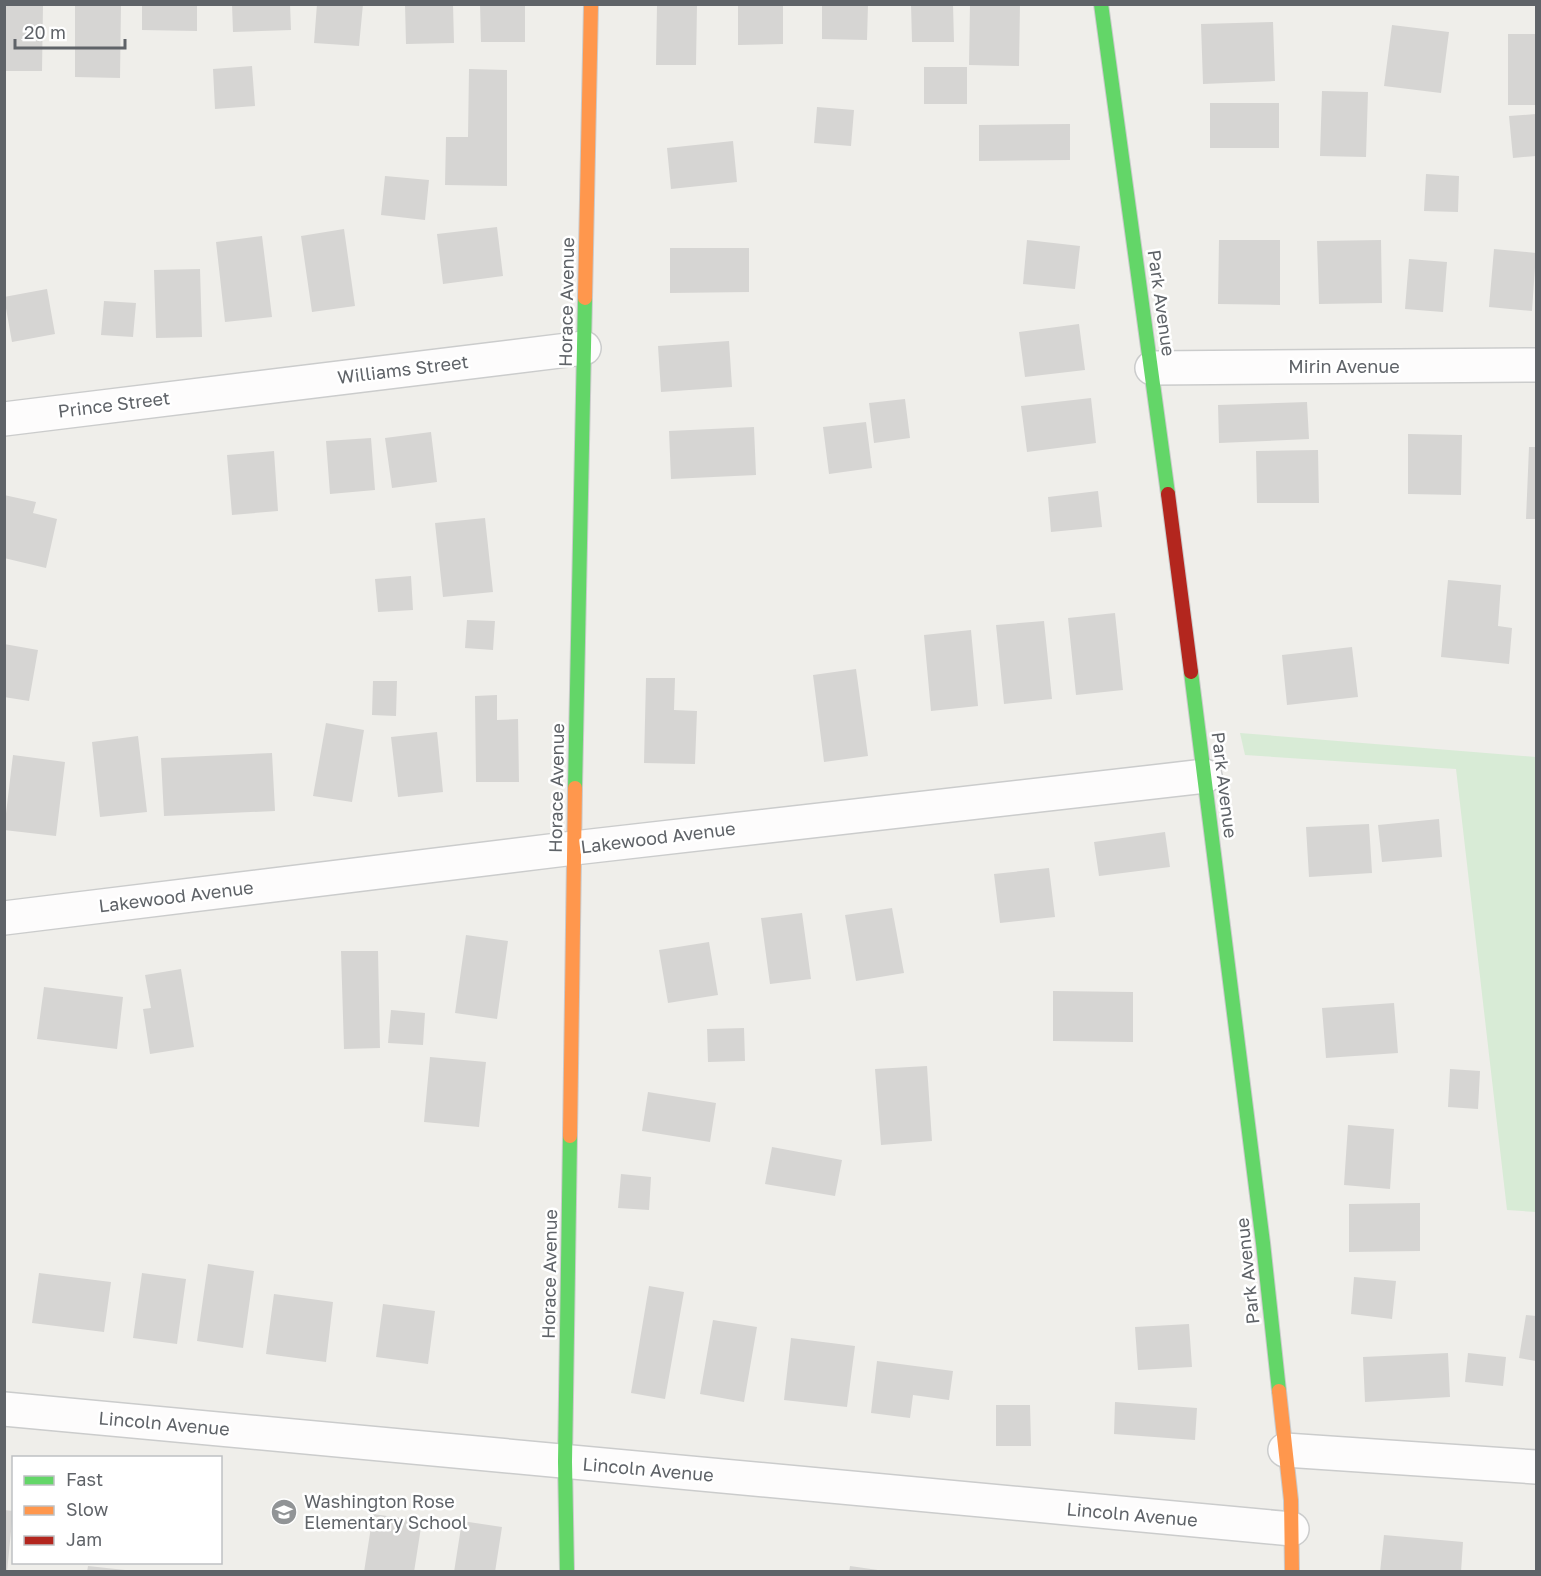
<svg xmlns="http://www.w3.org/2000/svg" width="1541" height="1576" font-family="'Golos Text',sans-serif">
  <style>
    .green { fill: #d8ebd6 }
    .building { fill: #d6d5d3 }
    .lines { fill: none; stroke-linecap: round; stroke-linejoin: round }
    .street-casing { stroke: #cbcccc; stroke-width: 36 }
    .fast-casing { stroke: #cacacb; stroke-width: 16 }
    .slow-casing { stroke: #cacacb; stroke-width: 16 }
    .jam-casing { stroke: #cacacb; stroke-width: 16 }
    .street { stroke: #fdfcfc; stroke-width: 33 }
    .fast { stroke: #63d668; stroke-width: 14 }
    .slow { stroke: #ff974d; stroke-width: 14 }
    .jam { stroke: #b3261e; stroke-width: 14 }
    .labels { text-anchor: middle; stroke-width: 5; stroke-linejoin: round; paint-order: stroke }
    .street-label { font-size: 18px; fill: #5f6368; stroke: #fff }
    .poi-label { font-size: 18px; fill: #5f6368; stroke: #fff; text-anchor: start }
  </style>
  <rect width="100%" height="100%" fill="#efeeea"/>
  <!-- green -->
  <path class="green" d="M 1240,733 L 1536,757 L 1536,1212 L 1507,1210 L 1456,769 L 1245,755 Z"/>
  <!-- building -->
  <path class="building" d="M 75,4 L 121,4 L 120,78 L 75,77 Z
    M 142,4 L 197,4 L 197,31 L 142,30 Z
    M 232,4 L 290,4 L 291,30 L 233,32 Z
    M 317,4 L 363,4 L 359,46 L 314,43 Z
    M 405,4 L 453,4 L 454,43 L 406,44 Z
    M 480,4 L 525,4 L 525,42 L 481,42 Z
    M 738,4 L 783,4 L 783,44 L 738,45 Z
    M 822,4 L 868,4 L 867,40 L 822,39 Z
    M 911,4 L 953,4 L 954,42 L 912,42 Z
    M 970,4 L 1020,4 L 1019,66 L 969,65 Z
    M 4,5 L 43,5 L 42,71 L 4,71 Z
    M 657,5 L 697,5 L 696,65 L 656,65 Z
    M 1273,22 L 1275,81 L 1203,84 L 1201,24 Z
    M 1392,25 L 1449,32 L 1441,93 L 1384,86 Z
    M 1508,34 L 1536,34 L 1536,105 L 1508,105 Z
    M 252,66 L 255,106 L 215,109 L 213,69 Z
    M 924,67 L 967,67 L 967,104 L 924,104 Z
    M 469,69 L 507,70 L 507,186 L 445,185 L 446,137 L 468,137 Z
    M 1322,91 L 1368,92 L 1366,157 L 1320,156 Z
    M 1210,103 L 1279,103 L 1279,148 L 1210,148 Z
    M 817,107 L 854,110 L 851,146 L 814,143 Z
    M 1536,114 L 1536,156 L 1513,158 L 1509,116 Z
    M 1070,124 L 1070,160 L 979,161 L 979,125 Z
    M 733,141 L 737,182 L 671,189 L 667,148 Z
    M 1426,174 L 1459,176 L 1458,212 L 1424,211 Z
    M 385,176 L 429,180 L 425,220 L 381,215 Z
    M 497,227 L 503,276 L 443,284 L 437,234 Z
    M 344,229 L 355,306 L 312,312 L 301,236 Z
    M 262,236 L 272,317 L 225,322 L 216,242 Z
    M 1027,240 L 1080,246 L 1075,289 L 1023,284 Z
    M 1219,240 L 1280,240 L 1280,305 L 1218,304 Z
    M 1381,240 L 1382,303 L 1319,304 L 1317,241 Z
    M 670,248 L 749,248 L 749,292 L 670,293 Z
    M 1494,249 L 1536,253 L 1532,311 L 1489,307 Z
    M 1409,259 L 1447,262 L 1443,312 L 1405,309 Z
    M 200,269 L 202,337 L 156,338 L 154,270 Z
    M 47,289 L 55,334 L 12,342 L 4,297 Z
    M 104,301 L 136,303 L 133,337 L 101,335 Z
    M 1079,324 L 1085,370 L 1025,377 L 1019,332 Z
    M 729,341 L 732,387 L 661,392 L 658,346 Z
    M 1091,398 L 1096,443 L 1027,452 L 1021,406 Z
    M 905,399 L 910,438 L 874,443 L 869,403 Z
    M 1307,402 L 1309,439 L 1219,443 L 1218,405 Z
    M 866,422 L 872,468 L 829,474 L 823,427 Z
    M 754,427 L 756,475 L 671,479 L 669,431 Z
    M 431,432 L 437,482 L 392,488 L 385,438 Z
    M 1408,434 L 1462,435 L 1461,495 L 1408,494 Z
    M 371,438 L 375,490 L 330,494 L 326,441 Z
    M 1529,447 L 1536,447 L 1536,519 L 1526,519 Z
    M 1318,450 L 1319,503 L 1257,503 L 1256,451 Z
    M 274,451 L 278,511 L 232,515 L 227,455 Z
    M 1098,491 L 1102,527 L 1051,532 L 1048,497 Z
    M 4,495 L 36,502 L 33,513 L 57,519 L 46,568 L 4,558 Z
    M 485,518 L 493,592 L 443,597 L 435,523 Z
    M 411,576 L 413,610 L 378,612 L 375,579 Z
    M 1448,580 L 1501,585 L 1498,626 L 1512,628 L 1509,664 L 1441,657 Z
    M 1115,613 L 1123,690 L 1076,695 L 1068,618 Z
    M 467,620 L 495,621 L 493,650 L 465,648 Z
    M 1044,621 L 1052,699 L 1004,704 L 996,625 Z
    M 971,630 L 978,706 L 931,711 L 924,635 Z
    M 4,644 L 38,650 L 29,701 L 4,697 Z
    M 1352,647 L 1358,697 L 1287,705 L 1282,655 Z
    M 856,669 L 868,756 L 824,762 L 813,675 Z
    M 646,678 L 675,678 L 674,710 L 697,711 L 695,764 L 644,763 Z
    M 373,681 L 397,681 L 396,716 L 372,715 Z
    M 497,695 L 497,720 L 518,719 L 519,782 L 476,782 L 475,696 Z
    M 326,723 L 364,730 L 352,802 L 313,796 Z
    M 437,732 L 443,792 L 398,797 L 391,737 Z
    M 138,736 L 147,812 L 100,817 L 92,742 Z
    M 272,753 L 275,811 L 164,816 L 161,758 Z
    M 13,755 L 65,762 L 56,836 L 4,830 Z
    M 1439,819 L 1442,857 L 1382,862 L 1378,825 Z
    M 1369,824 L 1372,873 L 1309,877 L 1306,827 Z
    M 1165,832 L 1170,867 L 1099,876 L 1094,842 Z
    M 1049,868 L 1055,917 L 1000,923 L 994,874 Z
    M 892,908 L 904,973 L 856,981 L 845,915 Z
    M 802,913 L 811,979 L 770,984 L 761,918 Z
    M 466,935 L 508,941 L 497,1019 L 455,1013 Z
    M 709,942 L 718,995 L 668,1003 L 659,950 Z
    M 341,951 L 378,951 L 380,1048 L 344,1049 Z
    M 181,969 L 194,1047 L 150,1054 L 143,1009 L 151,1008 L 145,975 Z
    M 44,987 L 123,997 L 117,1049 L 37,1039 Z
    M 1053,991 L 1133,992 L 1133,1042 L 1053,1041 Z
    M 1394,1003 L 1398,1053 L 1326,1058 L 1322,1008 Z
    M 391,1010 L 425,1013 L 423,1045 L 388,1043 Z
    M 744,1028 L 745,1061 L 708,1062 L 707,1029 Z
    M 430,1057 L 486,1062 L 479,1127 L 424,1122 Z
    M 927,1066 L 932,1141 L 881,1145 L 875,1069 Z
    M 1450,1069 L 1480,1071 L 1478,1109 L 1448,1107 Z
    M 648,1092 L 716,1103 L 710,1142 L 642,1131 Z
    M 1348,1125 L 1394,1129 L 1390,1189 L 1344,1185 Z
    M 772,1147 L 842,1160 L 835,1196 L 765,1184 Z
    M 621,1174 L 651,1177 L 649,1210 L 618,1208 Z
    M 1420,1203 L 1420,1251 L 1349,1252 L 1349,1204 Z
    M 208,1264 L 254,1271 L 243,1348 L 197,1341 Z
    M 39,1273 L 111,1282 L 104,1332 L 32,1323 Z
    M 142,1273 L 186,1279 L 177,1344 L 133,1338 Z
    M 1354,1277 L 1396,1281 L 1392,1319 L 1351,1314 Z
    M 649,1286 L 684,1292 L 665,1399 L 631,1393 Z
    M 274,1294 L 333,1302 L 326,1362 L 266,1354 Z
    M 383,1304 L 435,1311 L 428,1364 L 376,1357 Z
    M 1526,1315 L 1536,1316 L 1536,1361 L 1519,1358 Z
    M 713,1320 L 757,1327 L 744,1402 L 700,1394 Z
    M 1189,1324 L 1192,1367 L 1138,1370 L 1135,1327 Z
    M 791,1338 L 855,1346 L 847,1407 L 784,1400 Z
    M 1448,1353 L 1450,1397 L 1365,1402 L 1363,1357 Z
    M 1468,1353 L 1506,1357 L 1503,1386 L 1465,1382 Z
    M 877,1361 L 953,1371 L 949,1400 L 913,1395 L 910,1418 L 871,1413 Z
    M 1115,1402 L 1197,1408 L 1195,1440 L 1114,1434 Z
    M 996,1405 L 1030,1405 L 1031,1446 L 996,1446 Z
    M 4,1510 L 13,1511 L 7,1572 L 4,1572 Z
    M 373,1514 L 422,1521 L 414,1572 L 364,1572 Z
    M 462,1521 L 502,1527 L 495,1572 L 454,1572 Z
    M 1384,1535 L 1463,1542 L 1461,1572 L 1380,1572 Z
    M 88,1566 L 125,1570 L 125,1572 L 87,1572 Z
    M 850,1566 L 878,1570 L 878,1572 L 849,1572 Z"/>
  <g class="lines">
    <defs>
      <path id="street" d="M 1152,368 L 1536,365
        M 4,419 L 584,348
        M 4,918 L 574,848 L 1205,776
        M 4,1409 L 1292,1529
        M 1285,1450 L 1536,1467"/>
      <path id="fast" d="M 1101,4 L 1168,494
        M 1191,672 L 1263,1243 L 1279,1391
        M 575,788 L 585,298
        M 567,1572 L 565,1462 L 570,1136"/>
      <path id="slow" d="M 585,298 L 591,4
        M 570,1136 L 575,788
        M 1279,1391 L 1291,1500 L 1292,1572"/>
      <path id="jam" d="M 1168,494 L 1191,672"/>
    </defs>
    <!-- street casing -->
    <use href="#street" class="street-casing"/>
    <!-- fast casing -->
    <use href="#fast" class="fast-casing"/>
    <!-- slow casing -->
    <use href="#slow" class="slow-casing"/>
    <!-- jam casing -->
    <use href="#jam" class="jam-casing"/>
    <!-- street -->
    <use href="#street" class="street"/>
    <!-- fast -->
    <use href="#fast" class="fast"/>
    <!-- slow -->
    <use href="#slow" class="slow"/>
    <!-- jam -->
    <use href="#jam" class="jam"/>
  </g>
  <!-- icons -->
  <defs>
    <symbol id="school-disc" viewBox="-11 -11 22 22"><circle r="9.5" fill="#919496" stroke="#fff"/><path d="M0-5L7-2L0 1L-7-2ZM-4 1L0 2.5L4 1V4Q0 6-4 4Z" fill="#fff"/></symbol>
  </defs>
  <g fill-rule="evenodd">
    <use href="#school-disc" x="269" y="1497" width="30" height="30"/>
  </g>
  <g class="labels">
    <!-- street labels -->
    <g class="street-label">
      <text transform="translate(567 302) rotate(-89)" y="6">Horace Avenue</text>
      <text transform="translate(1161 303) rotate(82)" y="6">Park Avenue</text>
      <text x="1344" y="373">Mirin Avenue</text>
      <text transform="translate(403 370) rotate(-7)" y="6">Williams Street</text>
      <text transform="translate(114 405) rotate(-7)" y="6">Prince Street</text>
      <text transform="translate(1224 785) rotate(83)" y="6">Park Avenue</text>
      <text transform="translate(557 788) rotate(-89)" y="6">Horace Avenue</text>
      <text transform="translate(658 838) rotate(-7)" y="6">Lakewood Avenue</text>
      <text transform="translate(176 897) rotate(-7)" y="6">Lakewood Avenue</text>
      <text transform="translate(1248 1271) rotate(-96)" y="6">Park Avenue</text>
      <text transform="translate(550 1274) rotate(-89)" y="6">Horace Avenue</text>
      <text transform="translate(164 1424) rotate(5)" y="6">Lincoln Avenue</text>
      <text transform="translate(648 1470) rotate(5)" y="6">Lincoln Avenue</text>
      <text transform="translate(1132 1515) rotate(5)" y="6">Lincoln Avenue</text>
    </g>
    <!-- poi labels -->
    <g class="poi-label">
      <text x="304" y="1508">Washington Rose<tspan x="304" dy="21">Elementary School</tspan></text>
    </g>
  </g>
  <!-- border -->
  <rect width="1541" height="1576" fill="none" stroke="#5f6368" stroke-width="12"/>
  <!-- legend -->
  <rect x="12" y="1456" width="210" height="108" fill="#ffffff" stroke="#bfc1c3" stroke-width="1.5"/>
  <rect x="24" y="1476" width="30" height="9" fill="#63d668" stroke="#bfc1c3" stroke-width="1.5"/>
  <text x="66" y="1486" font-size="18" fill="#5f6368">Fast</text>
  <rect x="24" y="1506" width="30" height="9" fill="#ff974d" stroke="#bfc1c3" stroke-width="1.5"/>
  <text x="66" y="1516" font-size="18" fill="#5f6368">Slow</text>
  <rect x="24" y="1536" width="30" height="9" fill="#b3261e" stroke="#bfc1c3" stroke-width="1.5"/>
  <text x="66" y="1546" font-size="18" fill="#5f6368">Jam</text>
  <!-- scale -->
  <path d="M15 39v9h110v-9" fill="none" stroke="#5f6368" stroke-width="3"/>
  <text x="24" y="39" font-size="18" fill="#5f6368" stroke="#ffffff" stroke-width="4.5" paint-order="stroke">20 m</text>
</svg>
